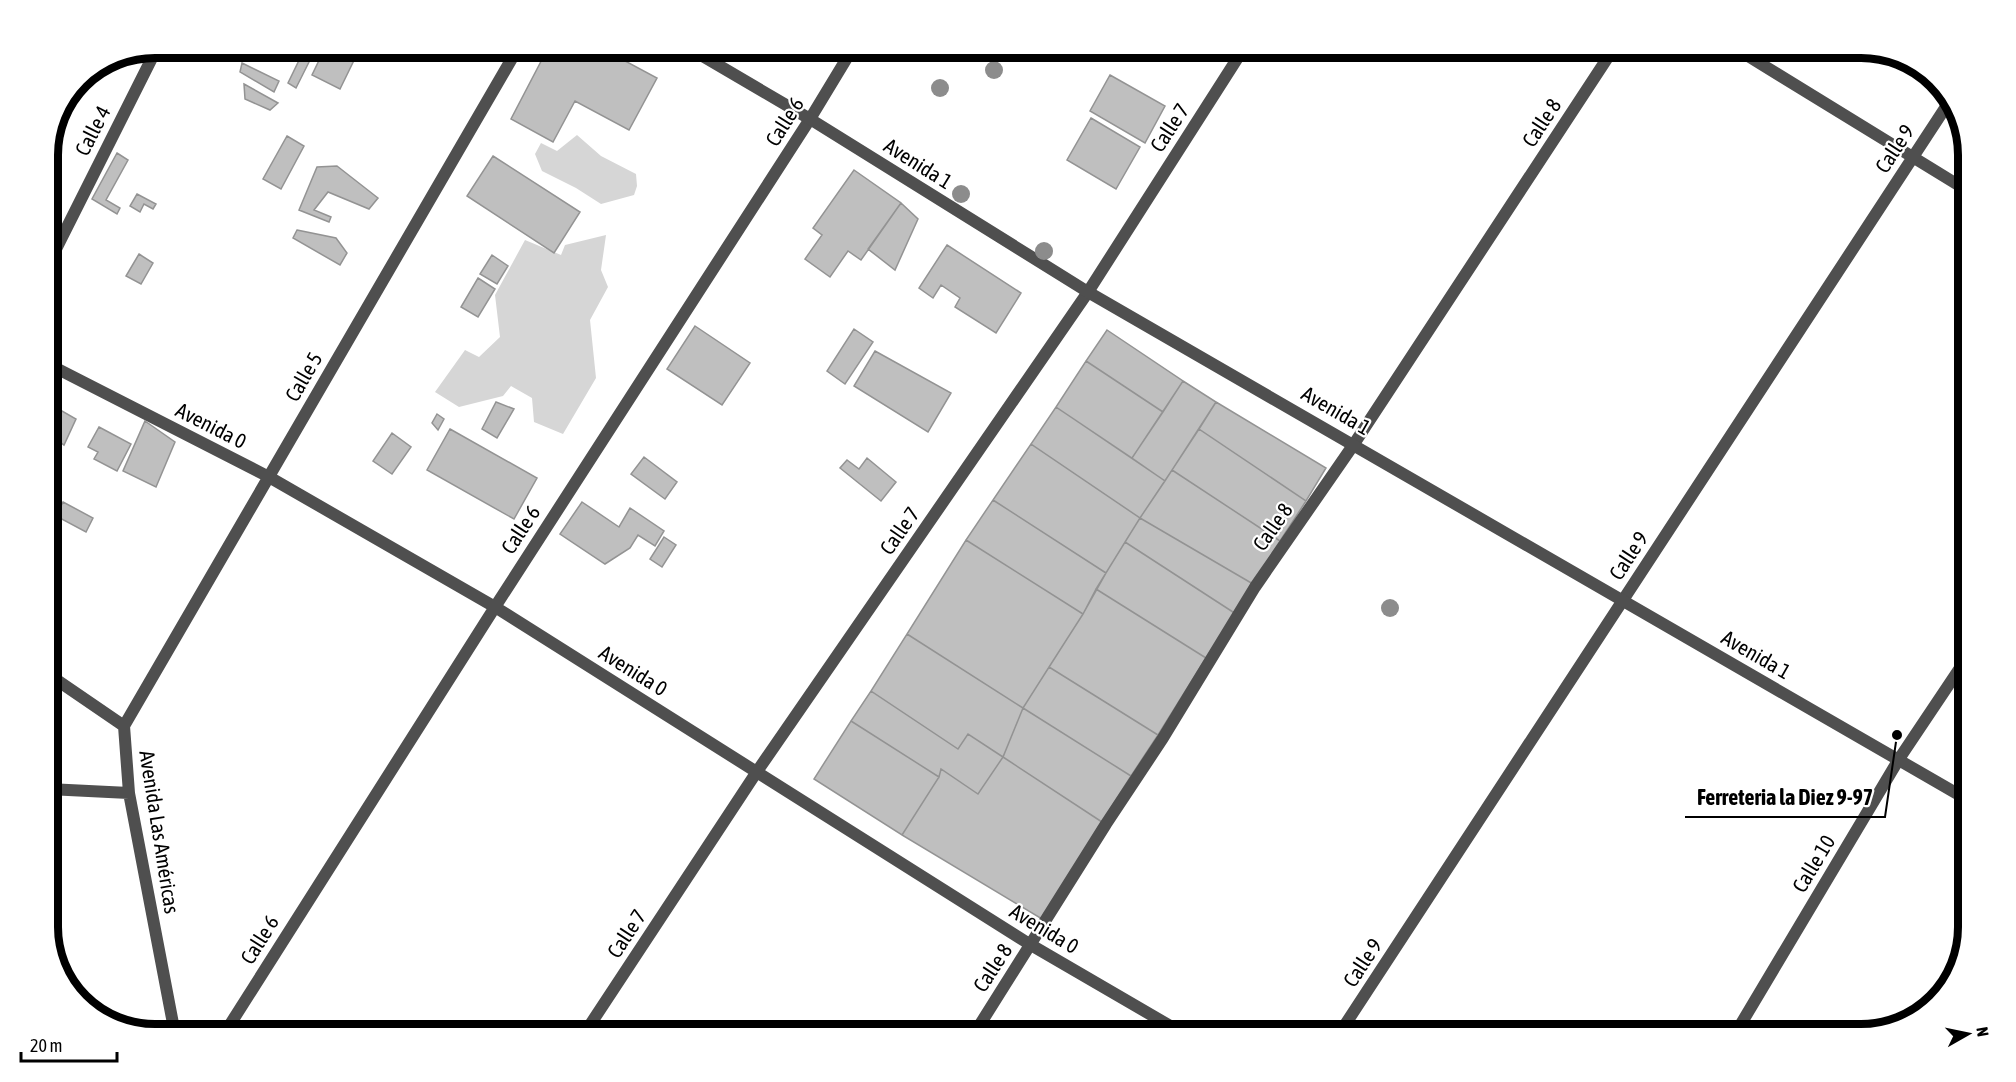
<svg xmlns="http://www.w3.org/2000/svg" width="2016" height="1082" font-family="'Asap Condensed',sans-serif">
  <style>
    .green { fill: #d6d6d6 }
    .building { fill: #bfbfbf; stroke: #939393; stroke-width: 1.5 }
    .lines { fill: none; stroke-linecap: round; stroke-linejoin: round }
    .minor { stroke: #4f4f4f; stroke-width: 12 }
    .tertiary { stroke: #4f4f4f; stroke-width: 12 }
    .tree { fill: #8c8c8c }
    .labels { text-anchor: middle; stroke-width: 4.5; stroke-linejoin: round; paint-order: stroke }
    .street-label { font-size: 21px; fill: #000; stroke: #fff }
    .rim { fill: none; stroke: #000; stroke-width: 8 }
    .leader { fill: none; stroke: #000; stroke-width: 2 }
    .callout-dot { fill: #000; stroke: #fff; stroke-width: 2 }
    .callout-label { font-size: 22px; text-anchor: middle; font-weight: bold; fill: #000; stroke: #fff; stroke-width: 4.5; stroke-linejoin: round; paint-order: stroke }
  </style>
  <rect width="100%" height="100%" fill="#fff"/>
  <!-- green -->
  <path class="green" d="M 577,135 L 601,156 L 636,174 L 637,186 L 634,195 L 601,204 L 576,188 L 542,171 L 535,154 L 541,143 L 557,151 Z
    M 606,235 L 601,270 L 608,287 L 590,320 L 596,378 L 563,434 L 534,422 L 532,398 L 511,386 L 503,396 L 459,407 L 435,392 L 465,350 L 479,357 L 500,337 L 495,295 L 525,240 L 561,255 L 565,245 Z"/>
  <!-- building -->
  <path class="building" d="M 305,48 L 316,48 L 296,88 L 288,83 Z
    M 325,48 L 360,48 L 340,89 L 312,75 Z
    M 548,48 L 601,48 L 657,78 L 629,130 L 575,101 L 553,142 L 511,119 Z
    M 242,63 L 279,81 L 274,92 L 240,72 Z
    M 1110,75 L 1165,106 L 1145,143 L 1090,111 Z
    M 244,84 L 278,103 L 270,110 L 245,99 Z
    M 1091,118 L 1140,147 L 1116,189 L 1067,160 Z
    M 287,136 L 304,146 L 281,189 L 263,179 Z
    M 117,153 L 128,160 L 106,200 L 120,208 L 117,214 L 92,199 Z
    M 493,156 L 580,212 L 554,253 L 467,196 Z
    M 337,166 L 378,198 L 369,209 L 328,192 L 314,210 L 331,217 L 329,222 L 299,210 L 317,167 Z
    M 854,170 L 901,203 L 861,260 L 848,251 L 830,277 L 805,259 L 822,235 L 813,228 Z
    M 137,194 L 156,204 L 153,209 L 144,204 L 140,212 L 130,206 Z
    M 901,203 L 918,219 L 895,270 L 868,249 Z
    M 297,230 L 336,238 L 347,253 L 340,265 L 293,238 Z
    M 947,245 L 1021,293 L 996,333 L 955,307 L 960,298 L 941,285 L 933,298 L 919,288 Z
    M 139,254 L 153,263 L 141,284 L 126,276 Z
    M 492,255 L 508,266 L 497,284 L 480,274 Z
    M 478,278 L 495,289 L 478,317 L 461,307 Z
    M 695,326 L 750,363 L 722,405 L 667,369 Z
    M 854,329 L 873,342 L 845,384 L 827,371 Z
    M 1107,330 L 1183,381 L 1163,412 L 1086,361 Z
    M 875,351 L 951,393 L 928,432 L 854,386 Z
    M 1086,361 L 1163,412 L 1132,458 L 1056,407 Z
    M 1183,381 L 1216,402 L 1165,481 L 1132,458 Z
    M 496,402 L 514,409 L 497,438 L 482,429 Z
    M 1216,402 L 1326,468 L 1306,501 L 1199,429 Z
    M 48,403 L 76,419 L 64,445 L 48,433 Z
    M 1056,407 L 1165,481 L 1140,518 L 1031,444 Z
    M 437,414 L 444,419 L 438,430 L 432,423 Z
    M 145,421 L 175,442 L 156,487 L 123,471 Z
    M 99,427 L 131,444 L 117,471 L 94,459 L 98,452 L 88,447 Z
    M 450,429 L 537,478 L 514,519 L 427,470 Z
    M 1199,429 L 1306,501 L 1280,541 L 1172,470 Z
    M 392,433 L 411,447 L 392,474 L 373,461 Z
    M 1031,444 L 1140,518 L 1106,573 L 993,500 Z
    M 644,457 L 677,482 L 665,499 L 631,474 Z
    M 867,458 L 896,482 L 881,501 L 840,468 L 847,460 L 859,469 Z
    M 1172,470 L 1280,541 L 1253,584 L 1140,518 Z
    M 993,500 L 1106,573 L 1083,614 L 966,540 Z
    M 63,502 L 93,518 L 86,532 L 56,516 Z
    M 582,502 L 619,527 L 630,508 L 664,531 L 655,546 L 638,535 L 630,548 L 605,564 L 560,534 Z
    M 1140,518 L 1253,584 L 1236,614 L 1125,542 Z
    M 664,537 L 676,545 L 662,567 L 650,559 Z
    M 966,540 L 1083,614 L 1023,708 L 907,634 Z
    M 1125,542 L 1236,614 L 1206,658 L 1096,589 Z
    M 1096,589 L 1206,658 L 1158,735 L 1049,667 L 1083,614 Z
    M 907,634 L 1023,708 L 1003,757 L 968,734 L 958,749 L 871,691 Z
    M 1049,667 L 1158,735 L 1131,776 L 1023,708 Z
    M 871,691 L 958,749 L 968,734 L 1003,757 L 978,794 L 941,769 L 939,777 L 851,721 Z
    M 1023,708 L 1131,776 L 1102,822 L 1003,757 Z
    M 851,721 L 939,777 L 902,835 L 814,779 Z
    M 1003,757 L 1102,822 L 1042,919 L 902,835 L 939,777 L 941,769 L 978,794 Z"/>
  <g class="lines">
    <!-- minor -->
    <path class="minor" d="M 1735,48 L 1968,191
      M 48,265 L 157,48
      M 48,364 L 269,477 L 495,607 L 1031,945 L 1184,1034
      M 48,674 L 124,726
      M 124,726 L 518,48
      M 124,726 L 129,793 L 175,1034
      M 48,789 L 129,793
      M 224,1034 L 495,607 L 810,119 L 853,48
      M 584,1034 L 756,773 L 1088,292 L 1244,48
      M 974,1034 L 1106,824 L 1163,738 L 1255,587 L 1354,444 L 1614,48
      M 1339,1034 L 1951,99
      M 1735,1034 L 1899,759 L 1968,656"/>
    <!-- tertiary -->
    <path class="tertiary" d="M 689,48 L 810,119 L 1088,292 L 1968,800"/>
  </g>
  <!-- trees -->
  <g class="tree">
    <circle cx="994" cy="70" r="9"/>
    <circle cx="940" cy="88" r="9"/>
    <circle cx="961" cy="194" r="9"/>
    <circle cx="1044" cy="251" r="9"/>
    <circle cx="1390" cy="608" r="9"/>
  </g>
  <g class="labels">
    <!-- street labels -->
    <g class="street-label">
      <text transform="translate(785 122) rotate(-58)" y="7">Calle 6</text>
      <text transform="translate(1542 123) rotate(-57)" y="7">Calle 8</text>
      <text transform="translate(1170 128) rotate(-57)" y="7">Calle 7</text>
      <text transform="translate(93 131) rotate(-63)" y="7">Calle 4</text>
      <text transform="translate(1895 149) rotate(-57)" y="7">Calle 9</text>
      <text transform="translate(918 164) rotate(32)" y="7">Avenida 1</text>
      <text transform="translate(304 377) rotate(-60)" y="7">Calle 5</text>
      <text transform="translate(1336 411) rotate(30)" y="7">Avenida 1</text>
      <text transform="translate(211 426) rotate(27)" y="7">Avenida 0</text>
      <text transform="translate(1273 527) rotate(-55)" y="7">Calle 8</text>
      <text transform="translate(521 530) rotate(-57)" y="7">Calle 6</text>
      <text transform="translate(900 531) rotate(-55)" y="7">Calle 7</text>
      <text transform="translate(1629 556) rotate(-57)" y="7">Calle 9</text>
      <text transform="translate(1756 655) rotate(30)" y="7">Avenida 1</text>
      <text transform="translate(633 671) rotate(32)" y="7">Avenida 0</text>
      <text transform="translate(159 832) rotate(81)" y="7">Avenida Las Américas</text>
      <text transform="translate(1814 864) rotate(-59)" y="7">Calle 10</text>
      <text transform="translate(1044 929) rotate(31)" y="7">Avenida 0</text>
      <text transform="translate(627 934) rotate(-57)" y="7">Calle 7</text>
      <text transform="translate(260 940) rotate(-58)" y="7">Calle 6</text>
      <text transform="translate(1363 963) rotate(-57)" y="7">Calle 9</text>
      <text transform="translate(993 968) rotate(-57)" y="7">Calle 8</text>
    </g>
  </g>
  <!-- crop -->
  <path d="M0 0H2016V1082H0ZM155 58H1861A97 97 0 0 1 1958 155V927A97 97 0 0 1 1861 1024H155A97 97 0 0 1 58 927V155A97 97 0 0 1 155 58Z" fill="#fff" fill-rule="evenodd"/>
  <path class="rim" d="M155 58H1861A97 97 0 0 1 1958 155V927A97 97 0 0 1 1861 1024H155A97 97 0 0 1 58 927V155A97 97 0 0 1 155 58Z"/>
  <!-- callouts -->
  <path class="leader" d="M1897 735L1885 817H1685"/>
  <circle class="callout-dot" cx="1897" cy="735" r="6"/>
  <g class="callout-label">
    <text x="1785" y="805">Ferreteria la Diez 9-97</text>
  </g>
  <!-- north arrow -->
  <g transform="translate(1968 1034) rotate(81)" stroke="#ffffff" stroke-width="4.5" paint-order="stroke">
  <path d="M0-4.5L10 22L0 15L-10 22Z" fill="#000000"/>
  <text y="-9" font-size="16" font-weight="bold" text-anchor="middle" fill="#000000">N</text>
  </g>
  <!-- scale -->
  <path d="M21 1052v9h96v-9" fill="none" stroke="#000000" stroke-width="3"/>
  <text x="30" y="1052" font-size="18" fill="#000000" stroke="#ffffff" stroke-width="4.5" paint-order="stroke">20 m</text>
</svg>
